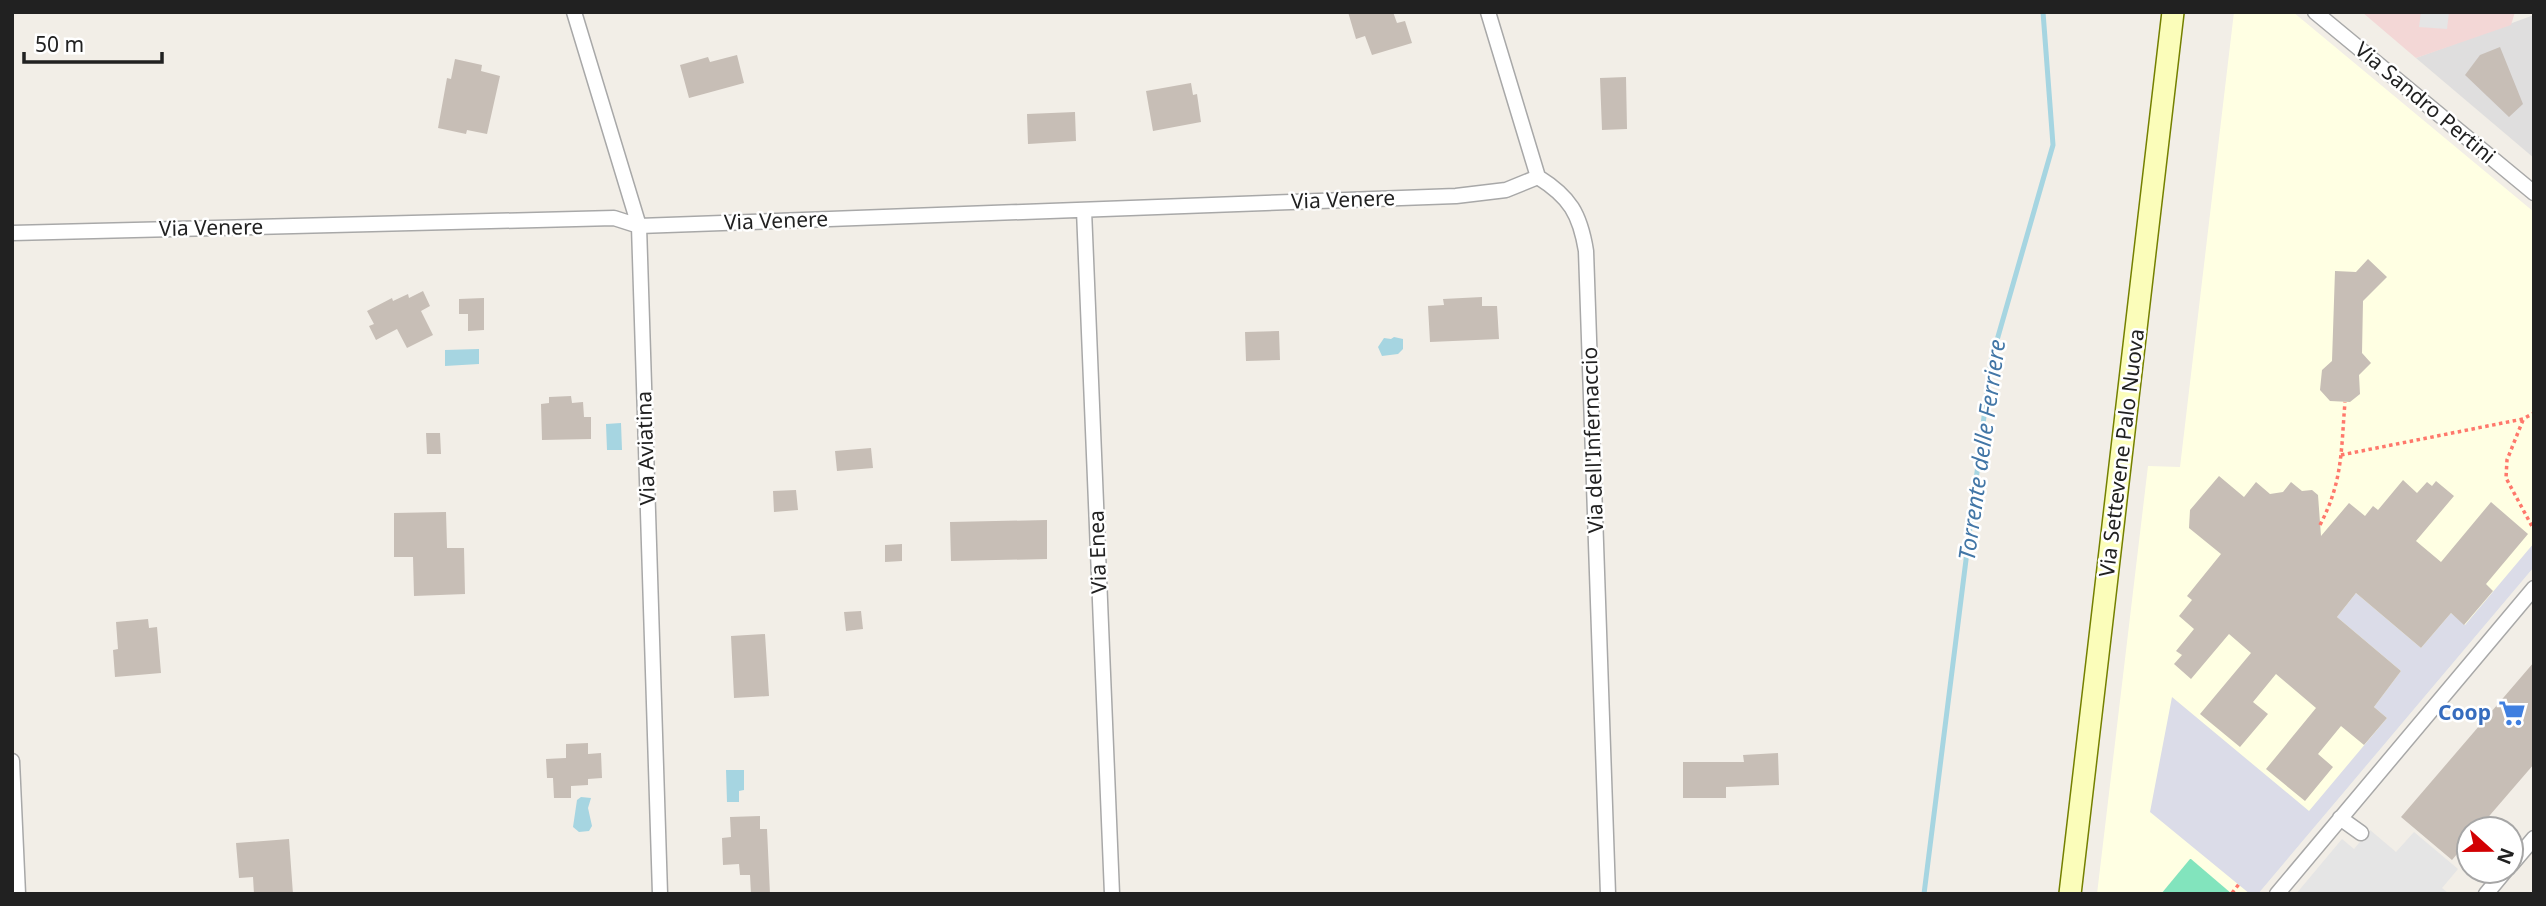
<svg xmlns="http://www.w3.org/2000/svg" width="2546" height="906" font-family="'Noto Sans',sans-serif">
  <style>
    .residential { fill: #dfdede }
    .commercial { fill: #f3d7d6 }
    .education { fill: #ffffe3 }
    .pitch { fill: #82e4bd }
    .parking { fill: #e5e5e5 }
    .plaza { fill: #dbdce8 }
    .water { fill: #a6d5e1 }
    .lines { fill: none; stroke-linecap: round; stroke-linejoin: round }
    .stream { stroke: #a6d5e1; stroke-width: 5 }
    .building { fill: #c7beb6 }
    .minor-casing { stroke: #a8a8a8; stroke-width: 17 }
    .secondary-casing { stroke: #748000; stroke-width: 24 }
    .path { stroke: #ff786b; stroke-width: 3.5; stroke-dasharray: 3.5 3.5; stroke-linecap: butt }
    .minor { stroke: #fff; stroke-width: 14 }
    .secondary { stroke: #fbfdba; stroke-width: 21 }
    .labels { text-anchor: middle; stroke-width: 5; stroke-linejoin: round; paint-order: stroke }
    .street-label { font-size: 21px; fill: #212121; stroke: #fff }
    .shop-label { font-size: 21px; font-weight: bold; fill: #366cbe; stroke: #fff; text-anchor: end }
    .water-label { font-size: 23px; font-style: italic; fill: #4276a6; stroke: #fff }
  </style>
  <rect width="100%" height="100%" fill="#f2eee7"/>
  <!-- residential -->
  <path class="residential" d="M 2534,15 L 2534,158 L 2416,58 Z"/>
  <!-- commercial -->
  <path class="commercial" d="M 2362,12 L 2515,12 L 2511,25 L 2416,58 Z"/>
  <!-- education -->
  <path class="education" d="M 2234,12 L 2293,12 L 2534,212 L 2534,567 L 2258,894 L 2097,894 L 2148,466 L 2180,467 Z"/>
  <!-- pitch -->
  <path class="pitch" d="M 2190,859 L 2191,859 L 2232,894 L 2161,894 Z"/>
  <!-- parking -->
  <path class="parking" d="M 2421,12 L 2449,12 L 2447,29 L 2419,27 Z
    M 2370,830 L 2396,852 L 2414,832 L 2458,869 L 2442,888 L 2449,894 L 2296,894 L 2342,839 L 2354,849 Z"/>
  <!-- plaza -->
  <path class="plaza" d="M 2534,543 L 2534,567 L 2258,894 L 2250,894 L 2150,812 L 2172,697 L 2309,811 L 2387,718 L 2374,707 L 2401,671 L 2337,617 L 2356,593 L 2421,648 L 2451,613 L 2465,625 Z"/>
  <!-- water -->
  <path class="water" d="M 1394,337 L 1403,339 L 1403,349 L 1398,354 L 1382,356 L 1378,347 L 1384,338 L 1391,339 Z
    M 479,349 L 479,364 L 445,366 L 445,350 Z
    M 621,423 L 622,450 L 607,450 L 606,424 Z
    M 726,770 L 744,770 L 744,790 L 739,791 L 739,802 L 727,802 Z
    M 581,797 L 591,798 L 588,808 L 592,826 L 589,831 L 579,832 L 573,827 L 577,800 Z"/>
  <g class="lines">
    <!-- stream -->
    <path class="stream" d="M 1924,894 L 1991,361 L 2053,145 L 2043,12"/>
  </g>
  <!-- building -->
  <path class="building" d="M 1348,12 L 1393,12 L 1397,23 L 1405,21 L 1412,43 L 1372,55 L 1365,36 L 1356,39 Z
    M 2500,47 L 2523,104 L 2509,117 L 2465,75 L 2480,55 Z
    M 737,55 L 744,83 L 689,98 L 680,65 L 708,57 L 710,62 Z
    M 455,59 L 482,65 L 481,71 L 500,76 L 487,134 L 467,130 L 466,134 L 438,128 L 447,78 L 451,79 Z
    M 1626,77 L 1627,129 L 1602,130 L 1600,78 Z
    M 1191,83 L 1193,95 L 1197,94 L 1201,122 L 1153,131 L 1146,91 Z
    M 1075,112 L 1076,141 L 1028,144 L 1027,114 Z
    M 2368,259 L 2387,277 L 2363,301 L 2362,353 L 2371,363 L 2359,375 L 2360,394 L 2350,402 L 2330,401 L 2320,390 L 2322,370 L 2332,361 L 2335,271 L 2356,272 Z
    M 423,291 L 430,306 L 421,311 L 433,335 L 407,348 L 397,329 L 376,340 L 369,326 L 374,324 L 367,311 L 392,298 L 393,301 L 408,294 L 409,298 Z
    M 1482,297 L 1482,306 L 1497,306 L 1499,339 L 1430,342 L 1428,306 L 1444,305 L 1443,299 Z
    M 484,298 L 484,330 L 468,331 L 468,314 L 459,314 L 459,299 Z
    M 1279,331 L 1280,360 L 1246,361 L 1245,332 Z
    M 571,396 L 572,403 L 583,402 L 584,417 L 591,417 L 591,439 L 542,440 L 541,404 L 549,403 L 549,397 Z
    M 426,433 L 440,433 L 441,454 L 427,454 Z
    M 871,448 L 873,468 L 837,471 L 835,451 Z
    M 2219,476 L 2244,497 L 2256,482 L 2270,494 L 2283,492 L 2291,482 L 2302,491 L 2312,490 L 2318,495 L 2321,536 L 2349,503 L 2365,516 L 2373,506 L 2378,510 L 2403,480 L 2417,493 L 2427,482 L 2432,486 L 2436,481 L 2454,496 L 2416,541 L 2441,562 L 2491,502 L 2528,534 L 2486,584 L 2493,591 L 2464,625 L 2451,613 L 2421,648 L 2356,593 L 2337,617 L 2401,671 L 2374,707 L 2387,718 L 2364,745 L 2341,726 L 2318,754 L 2333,767 L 2305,801 L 2266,769 L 2316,708 L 2276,674 L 2253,702 L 2268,714 L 2240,747 L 2200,714 L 2251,653 L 2229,634 L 2191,679 L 2174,664 L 2182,655 L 2176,651 L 2194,629 L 2179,616 L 2192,600 L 2187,596 L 2221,554 L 2189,528 L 2190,510 Z
    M 796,490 L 798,510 L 774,512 L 773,491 Z
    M 446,512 L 447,548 L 464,548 L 465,594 L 414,596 L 413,557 L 394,557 L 394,513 Z
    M 1047,520 L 1047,559 L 951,561 L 950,522 Z
    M 902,544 L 902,561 L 885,562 L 885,545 Z
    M 861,611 L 863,629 L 846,631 L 844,612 Z
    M 148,619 L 149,628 L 157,627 L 161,673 L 115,677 L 113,650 L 118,649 L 116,622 Z
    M 765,634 L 769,696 L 734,698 L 731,636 Z
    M 2534,662 L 2534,764 L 2478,829 L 2469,829 L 2469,840 L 2452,860 L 2401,817 Z
    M 588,743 L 588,754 L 601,753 L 602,778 L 588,779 L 588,785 L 571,786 L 571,798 L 554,798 L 553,778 L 547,778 L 546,759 L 566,758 L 566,744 Z
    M 1778,753 L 1779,785 L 1726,787 L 1726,798 L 1683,798 L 1683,762 L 1744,762 L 1743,755 Z
    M 760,816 L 760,829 L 767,829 L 770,894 L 751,894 L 750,875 L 740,875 L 739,864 L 723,865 L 722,838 L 731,837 L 730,817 Z
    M 289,839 L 293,894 L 254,894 L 253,877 L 239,878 L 236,843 Z"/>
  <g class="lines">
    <defs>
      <path id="minor" d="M 574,12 L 639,226 L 660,894
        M 1488,12 L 1538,177 C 1570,197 1580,214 1586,251 L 1608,894
        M 2315,12 L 2534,193
        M 1084,210 L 1112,894
        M 12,233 L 614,218 L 639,226 L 1456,196 L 1506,190 L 1538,177
        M 12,761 L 18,894
        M 2340,818 L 2361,833
        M 2511,865 L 2534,838
        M 2277,894 L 2534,588
        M 2486,894 L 2505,871"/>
      <path id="secondary" d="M 2070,894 L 2173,12"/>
    </defs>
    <!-- minor casing -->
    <use href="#minor" class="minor-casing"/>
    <!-- secondary casing -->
    <use href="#secondary" class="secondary-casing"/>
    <!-- path -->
    <path class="path" d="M 2523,420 L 2507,460 L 2506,478 L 2534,530
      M 2341,455 L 2523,419 L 2534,413
      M 2320,525 C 2343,481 2341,450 2345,402
      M 2232,893 L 2239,884"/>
    <!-- minor -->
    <use href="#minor" class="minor"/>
    <!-- secondary -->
    <use href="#secondary" class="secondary"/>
  </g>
  <!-- icons -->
  <defs>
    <symbol id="supermarket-bare" viewBox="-9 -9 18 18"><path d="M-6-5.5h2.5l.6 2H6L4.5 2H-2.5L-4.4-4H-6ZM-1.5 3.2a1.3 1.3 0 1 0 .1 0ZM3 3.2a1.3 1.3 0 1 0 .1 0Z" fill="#3f7fe0" stroke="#fff" stroke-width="2.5" paint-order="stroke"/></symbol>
  </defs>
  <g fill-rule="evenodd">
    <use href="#supermarket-bare" x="2493" y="694" width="38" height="38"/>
  </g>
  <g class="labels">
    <!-- street labels -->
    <g class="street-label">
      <text transform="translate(2425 103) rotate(40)" y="7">Via Sandro Pertini</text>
      <text transform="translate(1343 200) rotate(-2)" y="7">Via Venere</text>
      <text transform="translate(776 221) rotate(-2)" y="7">Via Venere</text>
      <text transform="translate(211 228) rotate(-1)" y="7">Via Venere</text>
      <text transform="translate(1593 440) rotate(-92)" y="7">Via dell'Infernaccio</text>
      <text transform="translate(646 448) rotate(-92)" y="7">Via Aviatina</text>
      <text transform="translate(2122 453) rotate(-83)" y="7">Via Settevene Palo Nuova</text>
      <text transform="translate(1098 552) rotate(-92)" y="7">Via Enea</text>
    </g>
    <!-- shop labels -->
    <g class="shop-label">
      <text x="2491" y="720">Coop</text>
    </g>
    <!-- water labels -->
    <g class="water-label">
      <text transform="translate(1982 450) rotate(-82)" y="8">Torrente delle Ferriere</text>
    </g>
  </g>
  <!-- border -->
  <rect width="2546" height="906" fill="none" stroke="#212121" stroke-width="28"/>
  <!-- north arrow -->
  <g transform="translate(2490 850) rotate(111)"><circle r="33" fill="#ffffff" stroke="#a6a6a6" stroke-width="2"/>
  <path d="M0-5L12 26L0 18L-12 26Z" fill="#d20003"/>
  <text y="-10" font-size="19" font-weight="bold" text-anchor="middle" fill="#212121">N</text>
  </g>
  <!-- scale -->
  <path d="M24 52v10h138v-10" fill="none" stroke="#212121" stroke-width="3.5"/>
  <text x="35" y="52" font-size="21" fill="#212121" stroke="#ffffff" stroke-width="5" paint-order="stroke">50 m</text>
</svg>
